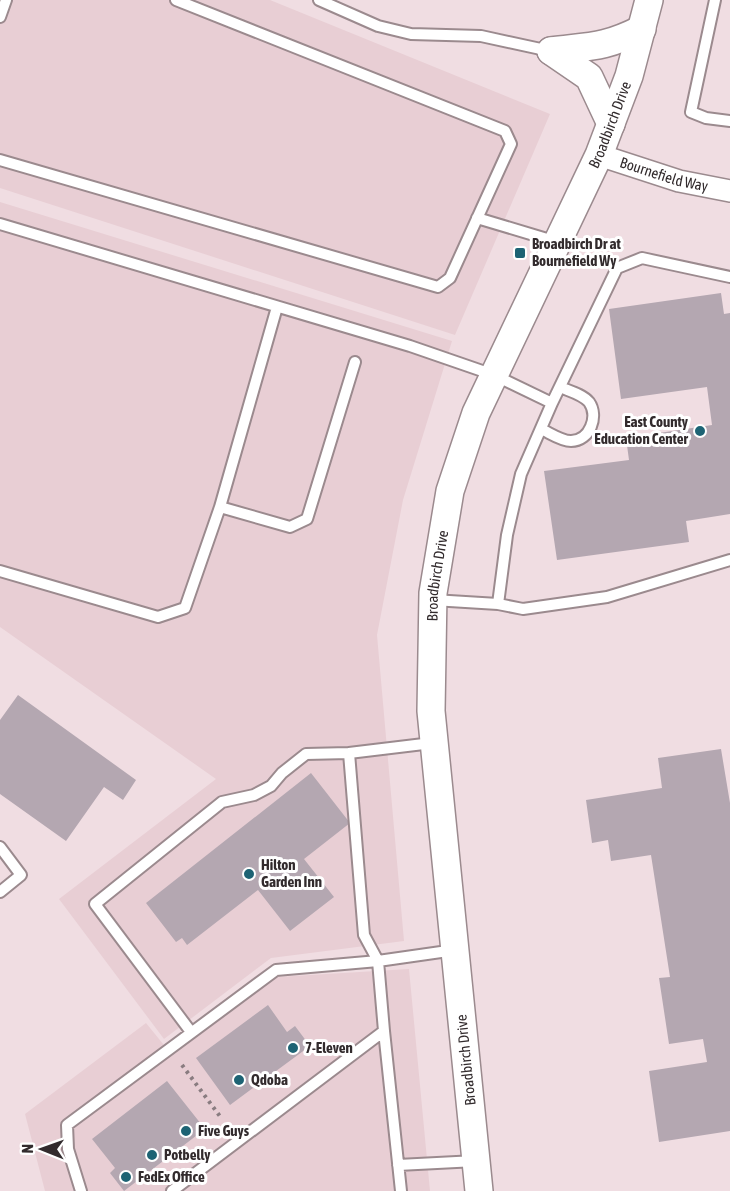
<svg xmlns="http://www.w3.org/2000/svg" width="730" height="1191" font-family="'Asap Condensed',sans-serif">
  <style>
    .built { fill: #e8ced4 }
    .building { fill: #b4a7b1 }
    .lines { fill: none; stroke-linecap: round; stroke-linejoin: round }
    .service-casing { stroke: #9b8a8e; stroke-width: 14 }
    .minor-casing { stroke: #9b8a8e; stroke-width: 24 }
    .tertiary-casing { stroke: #9b8a8e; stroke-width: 30 }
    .path { stroke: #897c80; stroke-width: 4; stroke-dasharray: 3 4.5; stroke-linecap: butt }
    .service { stroke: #fff; stroke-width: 10 }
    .minor { stroke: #fff; stroke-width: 21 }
    .tertiary { stroke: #fff; stroke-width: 27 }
    .poi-dot { fill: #1d6374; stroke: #fff; stroke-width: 2 }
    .labels { text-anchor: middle; stroke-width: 6; stroke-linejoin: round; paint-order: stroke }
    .street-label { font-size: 15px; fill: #322b2d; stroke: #fff }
    .poi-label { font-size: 15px; font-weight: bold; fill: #322b2d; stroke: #fff; text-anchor: start }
  </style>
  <rect width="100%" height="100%" fill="#f0dde2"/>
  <!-- built -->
  <path class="built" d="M 0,0 L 270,0 L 550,114 L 455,335 L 0,188 Z
    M 0,202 L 452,341 L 403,500 L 377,635 L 404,941 L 271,958 L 164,1039 L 59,899 L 216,779 L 0,627 Z
    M 409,969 L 430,1191 L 45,1191 L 25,1114 L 146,1023 L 172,1055 L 277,977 Z"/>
  <!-- building -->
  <path class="building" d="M 721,293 L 724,314 L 730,313 L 730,514 L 686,521 L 689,542 L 557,560 L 544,471 L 629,460 L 626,438 L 712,425 L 707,387 L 621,399 L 609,309 Z
    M 18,695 L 136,780 L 123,800 L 104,787 L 66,841 L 0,794 L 0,720 Z
    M 721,749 L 730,803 L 730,1131 L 659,1142 L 649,1071 L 707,1062 L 703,1039 L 669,1044 L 659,978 L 670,977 L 651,855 L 611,861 L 608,840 L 592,843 L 586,800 L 662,788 L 658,758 Z
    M 311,773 L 350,823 L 304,859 L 334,897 L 290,931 L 258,890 L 187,945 L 182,938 L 176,942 L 146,903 Z
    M 268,1005 L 287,1032 L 295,1026 L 310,1046 L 230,1105 L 196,1058 Z
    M 167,1081 L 205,1129 L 124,1191 L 110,1173 L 115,1168 L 92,1139 Z"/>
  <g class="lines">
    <defs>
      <path id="service" d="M 319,0 L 378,26 L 411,34 L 481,36 L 550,51
        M 715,0 L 691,112 L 706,118 L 730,121
        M 0,17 L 6,0
        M 0,160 L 438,287 L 450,278 L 511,144 L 505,131 L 176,0
        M 477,218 L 557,242
        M 0,224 L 410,346 L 494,375 L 552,403 L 521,474 L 507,535 L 498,604 L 433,600
        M 552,403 L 617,268 L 642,258 L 730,277
        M 541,429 C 550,433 561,441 571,441 C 590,441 599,416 589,402 C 582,394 569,391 560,387
        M 220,507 L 277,307
        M 0,571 L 158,617 L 185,608 L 220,507 L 290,527 L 307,519 L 355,362
        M 498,604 L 523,609 L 607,597 L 730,560
        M 0,847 L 21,875 L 0,892
        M 384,1031 L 401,1191
        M 191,1032 L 95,904 L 222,802 L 254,795 L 271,786 L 282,773 L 306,754 L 349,753
        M 398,1165 L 476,1161
        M 81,1191 L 68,1149 L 67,1125 L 276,970 L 378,961 L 364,935 L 349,753 L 432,743
        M 172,1191 L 384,1031 L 378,961 L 455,950"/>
      <g id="minor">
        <path id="s1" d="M 599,155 L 679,181 L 730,191"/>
      </g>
      <g id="tertiary">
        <path d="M 551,51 L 589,77 L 611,124"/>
        <path d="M 551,51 C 591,46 604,48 642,29"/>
        <path id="s2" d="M 479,1191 L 431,711 L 433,593 L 450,491 L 476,413 L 599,155 L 629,76 L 649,0"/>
      </g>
    </defs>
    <!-- service casing -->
    <use href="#service" class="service-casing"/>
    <!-- minor casing -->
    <use href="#minor" class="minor-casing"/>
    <!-- tertiary casing -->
    <use href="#tertiary" class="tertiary-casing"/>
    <!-- path -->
    <path class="path" d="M 182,1065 L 222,1119"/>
    <!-- service -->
    <use href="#service" class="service"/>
    <!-- minor -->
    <use href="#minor" class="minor"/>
    <!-- tertiary -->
    <use href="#tertiary" class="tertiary"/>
  </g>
  <!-- markers -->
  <g class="poi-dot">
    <rect x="514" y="247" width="12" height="12" rx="3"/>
    <circle cx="700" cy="431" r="6"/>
    <circle cx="249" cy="874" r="6"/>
    <circle cx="293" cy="1048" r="6"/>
    <circle cx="239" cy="1080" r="6"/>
    <circle cx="186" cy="1131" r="6"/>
    <circle cx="152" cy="1155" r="6"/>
    <circle cx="126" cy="1177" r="6"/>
  </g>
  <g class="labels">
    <!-- street labels -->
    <g class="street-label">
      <text dy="5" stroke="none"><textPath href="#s2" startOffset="1104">Broadbirch Drive</textPath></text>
      <text dy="5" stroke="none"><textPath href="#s1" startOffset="68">Bournefield Way</textPath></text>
      <text dy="5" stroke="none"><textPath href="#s2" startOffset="618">Broadbirch Drive</textPath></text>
      <text transform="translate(466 1060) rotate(-96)" y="5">Broadbirch Drive</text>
    </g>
    <!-- poi labels -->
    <g class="poi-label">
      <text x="532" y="249">Broadbirch Dr at<tspan x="532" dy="17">Bournefield Wy</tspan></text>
      <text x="688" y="427" text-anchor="end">East County<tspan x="688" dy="17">Education Center</tspan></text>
      <text x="261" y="870">Hilton<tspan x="261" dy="17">Garden Inn</tspan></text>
      <text x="305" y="1053">7-Eleven</text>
      <text x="251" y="1085">Qdoba</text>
      <text x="198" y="1136">Five Guys</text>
      <text x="164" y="1160">Potbelly</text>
      <text x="138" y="1182">FedEx Office</text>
    </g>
  </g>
  <!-- north arrow -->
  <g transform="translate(42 1149) rotate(271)" stroke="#ffffff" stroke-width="4.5" paint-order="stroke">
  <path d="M0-4.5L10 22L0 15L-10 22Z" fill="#322b2d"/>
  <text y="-9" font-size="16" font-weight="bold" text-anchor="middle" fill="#322b2d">N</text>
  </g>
</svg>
